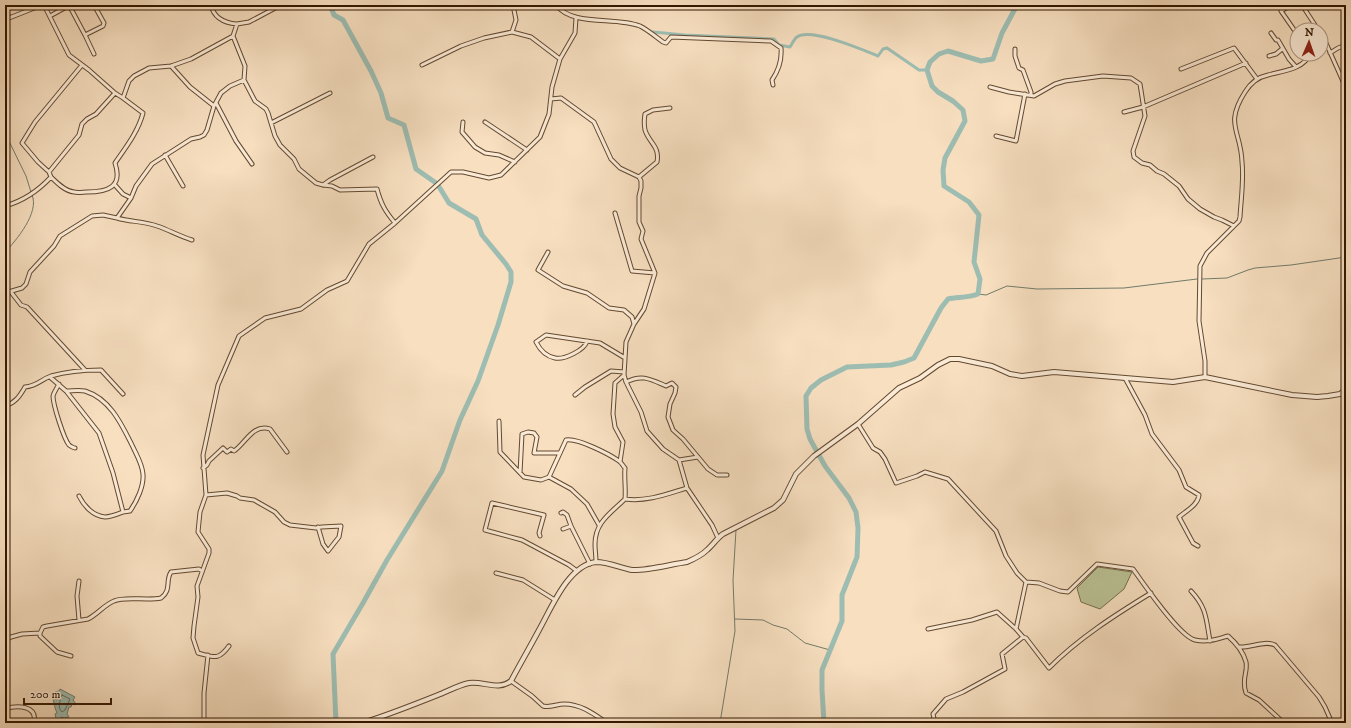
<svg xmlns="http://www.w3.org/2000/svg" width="1351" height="728" font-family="'IM FELL DW Pica',serif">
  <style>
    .green { fill: #bac294; stroke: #766c4a }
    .water { fill: #9dbdb2; stroke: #727b6b }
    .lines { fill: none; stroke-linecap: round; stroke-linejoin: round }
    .shore { stroke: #686a59; stroke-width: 1 }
    .stream { stroke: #727b6b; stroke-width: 1 }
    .canal { stroke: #9dbdb2; stroke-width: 3 }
    .river { stroke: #9dbdb2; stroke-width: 5 }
    .minor-casing { stroke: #634930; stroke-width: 5 }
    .tertiary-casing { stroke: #634930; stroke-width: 6 }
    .minor { stroke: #faead6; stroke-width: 3 }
    .tertiary { stroke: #faead6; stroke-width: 4 }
  </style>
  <rect width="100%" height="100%" fill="#f7dfc0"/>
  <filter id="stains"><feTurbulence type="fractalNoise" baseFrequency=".005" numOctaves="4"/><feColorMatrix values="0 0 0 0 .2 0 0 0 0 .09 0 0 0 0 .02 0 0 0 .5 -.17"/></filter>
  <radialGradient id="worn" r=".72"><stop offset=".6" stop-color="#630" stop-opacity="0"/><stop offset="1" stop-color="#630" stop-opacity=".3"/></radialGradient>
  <!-- green -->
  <path class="green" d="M 1098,567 L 1132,572 L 1124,589 L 1100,609 L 1081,602 L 1077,588 Z"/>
  <!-- water -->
  <path class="water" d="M 60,689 L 75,697 L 73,700 L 76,704 L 75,705 L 72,704 L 71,707 L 69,707 L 67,714 L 69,717 L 65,718 L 61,717 L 61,721 L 63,723 L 57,723 L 55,714 L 57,713 L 55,708 L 55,707 L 53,699 L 57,700 L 57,698 L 54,694 L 55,692 L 59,691 Z"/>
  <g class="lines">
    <!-- shore -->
    <path class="shore" d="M 62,695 L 70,699 L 65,710 L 62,712 C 57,708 60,700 62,695 Z"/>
    <!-- stream -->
    <path class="stream" d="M 5,133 L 26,176 L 31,192
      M 5,252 C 16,241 40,212 32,195
      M 1202,279 L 1227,278 L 1248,270 L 1255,268 L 1291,265 L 1346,257
      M 978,294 L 986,295 L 1007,286 L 1037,289 L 1124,288 L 1197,279
      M 735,619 L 763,620 L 773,625 L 787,629 L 805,643 L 830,650
      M 720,723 L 735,631 L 733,580 L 736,530"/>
    <!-- canal -->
    <path class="canal" d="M 653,32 L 685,35 L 774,39 L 779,45 L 790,47 C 792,44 794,39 797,37 C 811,27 863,50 878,56 L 883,49 L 887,48 L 919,70 L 927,70"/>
    <!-- river -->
    <path class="river" d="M 330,5 L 334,15 L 343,20 L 371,71 L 381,93 L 388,118 L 404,125 L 416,169 L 436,183
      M 336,723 L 333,654 L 363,603 L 387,560 L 442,471 L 460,420 L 478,381 L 498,325 L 511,282 L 511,272 L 506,264 L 482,235 L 476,219 L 449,203 L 438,185
      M 824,723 L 822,690 L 822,670 L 842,621 L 842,595 L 857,557 L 858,528 L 856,512 L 849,498 L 825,466 L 810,439 L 807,429 L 806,396 L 811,388 L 821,380 L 847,367 L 891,365 L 904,362 L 914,358 L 941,308 L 948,299 C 958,297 968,298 978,294 L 980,279 L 974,262 L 979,215 L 969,202 L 944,186 L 943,170 L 945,158 L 965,121 L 963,110 L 953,101 L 938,92 L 932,86 L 927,70 L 930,62 L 939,54 L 948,51 L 981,61 L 993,59 L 1002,33 L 1017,5"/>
    <defs>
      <path id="minor" d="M 44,5 L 69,55 L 89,70 L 115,93 L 123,98 L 143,113 C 138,132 126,147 115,163 C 123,187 108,192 87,192 C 83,192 78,193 74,192 C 65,191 57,183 51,177
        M 69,5 L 85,35 L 94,54
        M 211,5 C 214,19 225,23 237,24
        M 556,5 C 573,27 615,16 640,26 C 648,30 656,37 663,42 L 666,43 L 671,37 L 771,41 L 781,48 C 782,60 779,70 772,80 L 773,85
        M 1291,5 L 1281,11 L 1297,34
        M 1302,5 L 1315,25 L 1314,30
        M 5,8 L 9,18 L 42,5
        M 50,16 L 70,5
        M 512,32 L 516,20 L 513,5
        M 1321,32 L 1346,88
        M 1271,33 L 1276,40 L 1278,40 L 1289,59 L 1296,67
        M 85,35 L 103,26 L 104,23 L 94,5
        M 233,36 L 245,66 L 244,80 L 255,101 L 266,109 L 268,113 L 271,123 L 330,93
        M 1015,49 L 1015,56 L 1019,68 L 1023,70 L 1031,92 L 1031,95
        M 1330,53 L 1338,48 L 1346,45
        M 1269,56 L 1276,54 L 1282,49
        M 422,65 L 461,46 L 484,38 L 512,32 L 531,37 L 560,59
        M 171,66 L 190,87 L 214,106
        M 1181,69 L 1234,48 L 1257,79
        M 990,87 L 1009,92 L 1034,96 L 1055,84 L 1065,81 L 1103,76 L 1131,78 L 1140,84 L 1145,116 L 1133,151 L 1134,157 L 1142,163 L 1150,165 L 1157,171 L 1164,174 L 1179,186 L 1188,199 L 1200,209 L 1214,217 L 1222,220 L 1234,226
        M 123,98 L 129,81 L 134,76 L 149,68 L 171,66 L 191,59 L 233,36 L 237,24 L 249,22 L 281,5
        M 551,99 L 561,98 L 594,122 L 611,159 L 620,168 L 639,177 L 641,181 L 641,188 L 639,196 L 639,222 L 643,231 L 641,239 L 655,273 L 644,309 L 634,324 L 626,342 L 624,375 L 626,382 C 642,374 650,379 666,386 L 672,383 L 676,387 L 675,393 L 670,404 L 668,417 L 673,430 L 683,439 L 708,469 L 717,475 L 727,475
        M 216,103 L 236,141 L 252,164
        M 1124,112 L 1143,107 L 1246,63
        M 463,122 L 462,132 L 475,147 L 485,153 L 499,155 L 515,162
        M 485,122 L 527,150
        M 271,123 L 275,136 L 280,145 L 294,159 L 299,169 L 316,183 L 323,185 L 332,186 L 340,190 L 377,189 C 381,204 385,211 395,223
        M 996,136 L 1016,141 L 1025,94
        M 165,155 L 183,186
        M 49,172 L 79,135 L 82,124 L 87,119 L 96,114 L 115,93
        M 639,177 L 657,162 C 660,146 649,143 645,130 C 644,125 644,120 645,114 L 653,110 L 670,108
        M 114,184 L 123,194 L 131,198
        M 323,185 L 330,180 L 373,157
        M 5,206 C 23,201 38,191 51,177 L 49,172 L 38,162 L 22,143 L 35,122 L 82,65
        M 615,213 L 632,271 L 655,273
        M 117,218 C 130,222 144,221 157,226 C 169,230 179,236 192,240
        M 548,252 L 538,270 L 563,286 L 587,293 L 609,308 L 624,310 L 632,317 L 634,324
        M 11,292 L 21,305 L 27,307 L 85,370
        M 5,293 L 22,288 L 26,284 L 30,272 L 54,246 L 60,236 L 92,216 L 103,215 L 117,218 L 131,198 L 136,186 L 152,164 L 191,139 L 200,137 L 204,135 L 207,130 L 214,106 L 221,93 L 230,86 L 244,80
        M 587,341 C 585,350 564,360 555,358 C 545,356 540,350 536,342 L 546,335 L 600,343 L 625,358
        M 50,377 L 66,391 L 99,433 L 113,473 L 123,512 L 130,511 C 137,501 144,486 143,474 C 142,463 136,454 132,445 C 121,423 110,399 85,391 C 79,390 72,391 66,391
        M 1205,377 L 1205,361 L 1199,321 L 1200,266 L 1207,253 L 1239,221 L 1240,217 C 1241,199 1244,180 1242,162 C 1241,130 1224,125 1245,92 C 1250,84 1258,77 1268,75 C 1283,71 1304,69 1310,54
        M 1125,378 L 1145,415 L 1152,434 L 1179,470 L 1186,487 L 1199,495 C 1198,505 1186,511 1179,517 L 1193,543 L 1198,546
        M 626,382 L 641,412 L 647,431 L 663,449 L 679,460 L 698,457
        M 59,384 C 57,388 54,392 53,396 C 53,405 64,439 69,445 C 70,446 74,448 75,448
        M 575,395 L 585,387 L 611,371 L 624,372
        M 5,406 C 15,403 20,396 25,387 C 37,386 40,380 51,376 C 65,372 85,370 101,370 L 123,394
        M 499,421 L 500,452 L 524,477 L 541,480 L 549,477
        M 858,424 L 873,448 L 880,452 L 885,459 L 896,483 L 917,476 L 925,472 L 948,479 L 996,531 L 1006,556 L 1017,573 L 1026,582 L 1039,583 L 1060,591 L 1068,592 L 1097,564 L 1133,569 C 1144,584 1179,636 1195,640 C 1207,643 1217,639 1228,636 C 1236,643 1243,651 1246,662 C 1248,673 1241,679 1246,693 L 1259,700 L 1284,723
        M 679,460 L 687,488 L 712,525 L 718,538
        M 620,462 L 623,442 L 615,427 L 613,414 L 615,383 L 624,375
        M 203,468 L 207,465 L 209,461 L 223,448 L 227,452 L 231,449 L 234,451 C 245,444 253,423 270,429 L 287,452
        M 520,473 L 522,434 L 528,432 L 534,433 L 537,437 L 534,453 L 560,453
        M 206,495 L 227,493 L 237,496 L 240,498 L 254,500 L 275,512 L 284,522 L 290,525 L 316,528 C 324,526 333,527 341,526 L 339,537 L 328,551 L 323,544 L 318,527
        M 79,496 C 84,506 93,516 105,517 C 111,517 118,514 123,512
        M 625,499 C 647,502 667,494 687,488
        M 561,513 L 563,512 L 567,515 L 571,526 L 590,564
        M 563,529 L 571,526
        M 540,536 L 539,533 L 544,515 L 492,503 L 485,530 L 522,540 L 569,565 L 577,571
        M 596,562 C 596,556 595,550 595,544 C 595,522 611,513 625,499 C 626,489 624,478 625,468 C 623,466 622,463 619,461 C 609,454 578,438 566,440 L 549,477 L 571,489 L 587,504 L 599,525
        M 496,573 L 523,580 L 555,600
        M 1191,591 C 1207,608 1206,619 1210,641
        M 79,620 L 77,596 L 79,581
        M 928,629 L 972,620 L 997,612 L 1016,629
        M 40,633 L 40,636 L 57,652 L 71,656
        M 1023,637 L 1026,638 L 1049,668 C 1079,638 1115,615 1151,593
        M 5,641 L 11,637 L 22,634 L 40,633 L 43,627 L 47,626 L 88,619 C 98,614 104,605 114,601 C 124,596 148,601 161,598 C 172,590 165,581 171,572 L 199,569 L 202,571
        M 229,646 C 218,661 214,657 198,653 L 193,638 L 194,626 L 198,597 L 197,586 L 209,553 L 209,549 L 198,532 L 200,512 L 206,495 L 203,455 L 218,385 L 239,336 L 265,318 L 301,309 L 327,290 L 347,281 L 369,244 L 395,223 L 451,172 L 463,172 L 489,178 L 501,175 L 540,137 L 549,114 L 552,87 L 560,59 L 575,33 L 576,18
        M 1239,647 C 1251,648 1264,640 1275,645 L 1319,697 L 1325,707 L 1332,723
        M 511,681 L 532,696 L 543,706 C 550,708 557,704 564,704 C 581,704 594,714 607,723
        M 5,709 C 17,705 38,705 34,723
        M 204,723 L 204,693 L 208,655
        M 935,723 L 933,714 L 946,699 L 963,692 L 1005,669 L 1002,654 L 1023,637 L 1016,629 L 1026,582"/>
      <path id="tertiary" d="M 362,723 C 388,715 413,705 438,695 C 448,691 459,685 469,683 C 484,681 498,691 511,681 C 520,664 530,647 539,630 C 551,609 568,565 596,562 C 609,562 620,568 632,570 C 646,571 672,564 687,562 C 694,559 701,556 707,550 C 713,545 717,538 723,534 L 774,508 L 783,500 L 796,474 L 814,456 L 858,424 L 899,388 L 920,378 L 938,365 L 950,359 L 959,359 L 973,362 L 992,366 L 1010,374 L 1022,376 L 1054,372 L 1173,382 L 1205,377 L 1292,395 L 1317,397 L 1328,396 L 1340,394 L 1346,389"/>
    </defs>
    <!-- minor casing -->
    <use href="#minor" class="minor-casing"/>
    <!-- tertiary casing -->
    <use href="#tertiary" class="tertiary-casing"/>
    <!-- minor -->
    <use href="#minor" class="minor"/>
    <!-- tertiary -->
    <use href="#tertiary" class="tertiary"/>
  </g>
  <!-- margin -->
  <rect width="1351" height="728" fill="none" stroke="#f7dfc0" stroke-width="20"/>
  <rect x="6" y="6" width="1339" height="716" fill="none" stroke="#321700" stroke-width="2"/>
  <rect x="10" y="10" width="1331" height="708" fill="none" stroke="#321700"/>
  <!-- north arrow -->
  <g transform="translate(1309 42) rotate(2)"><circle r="19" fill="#faead6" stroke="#aa9680"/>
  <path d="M0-3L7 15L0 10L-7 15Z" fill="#8f2418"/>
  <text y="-6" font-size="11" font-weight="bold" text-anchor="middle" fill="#321700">N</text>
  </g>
  <!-- scale -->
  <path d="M24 698v6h87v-6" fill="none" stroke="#321700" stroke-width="2"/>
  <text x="30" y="698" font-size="12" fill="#321700" stroke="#faead6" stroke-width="3" paint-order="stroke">200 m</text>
  <rect width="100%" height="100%" filter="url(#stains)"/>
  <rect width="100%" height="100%" fill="url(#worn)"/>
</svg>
